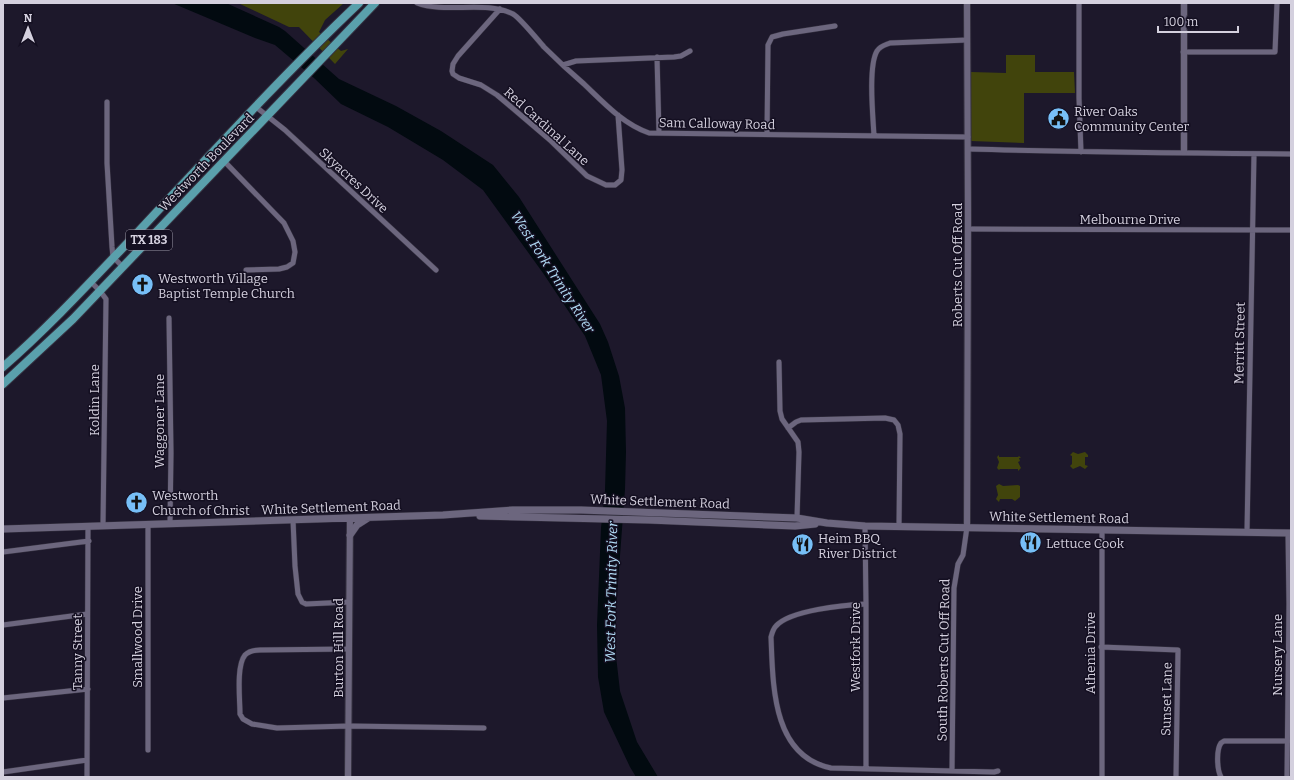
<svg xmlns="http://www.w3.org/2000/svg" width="1294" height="780" font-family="Bitter,serif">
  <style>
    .green { fill: #41440c }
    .water { fill: #020a10 }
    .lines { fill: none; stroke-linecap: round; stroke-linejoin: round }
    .minor-casing { stroke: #353140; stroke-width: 6 }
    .tertiary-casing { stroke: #353140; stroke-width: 8 }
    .secondary-casing { stroke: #353140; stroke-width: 8 }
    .primary-casing { stroke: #353140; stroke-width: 10 }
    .minor { stroke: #6c667e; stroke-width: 5 }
    .tertiary { stroke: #6c667e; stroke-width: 6 }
    .secondary { stroke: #6c667e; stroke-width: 7 }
    .primary { stroke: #5aa0ac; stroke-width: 8 }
    .labels { text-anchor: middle; stroke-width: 3; stroke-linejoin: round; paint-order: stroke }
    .shield { fill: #140f21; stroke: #9a96a5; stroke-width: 1 }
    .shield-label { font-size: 12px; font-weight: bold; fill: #d4d0de }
    .poi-label { font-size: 13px; fill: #d4d0de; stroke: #140f21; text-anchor: start }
    .street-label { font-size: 13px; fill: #d4d0de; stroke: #140f21 }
    .water-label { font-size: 14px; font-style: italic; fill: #b0dbf4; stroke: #140f21 }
  </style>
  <rect width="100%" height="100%" fill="#1d182b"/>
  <!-- green -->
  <path class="green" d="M 238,3 L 344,3 L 325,20 L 319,32 L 341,51 L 348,49 L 335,64 L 299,27 L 289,27 Z
    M 1006,55 L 1035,55 L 1035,72 L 1074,72 L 1075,93 L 1024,93 L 1024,143 L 971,141 L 971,72 L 1006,73 Z
    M 1073,452 L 1078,454 L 1085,452 L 1088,455 L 1088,457 L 1085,457 L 1085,465 L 1088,466 L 1085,469 L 1080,466 L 1073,469 L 1070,466 L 1072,464 L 1072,456 L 1070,455 Z
    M 999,455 L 999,457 L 1018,457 L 1019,456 L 1021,458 L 1019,458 L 1020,461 L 1018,462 L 1021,468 L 1018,471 L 1018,469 L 1000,469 L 999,470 L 997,468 L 999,462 L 997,457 Z
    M 999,484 L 1003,486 L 1018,485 L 1020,486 L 1020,497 L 1015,501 L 1012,499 L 1000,499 L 999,502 L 996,499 L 998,495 L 996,486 Z"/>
  <!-- water -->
  <path class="water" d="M 172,3 L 226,3 L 279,27 L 285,31 L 339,79 L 396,106 L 441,131 L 493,165 L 519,197 L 600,324 L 608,342 L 619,376 L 625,408 L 626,452 L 625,489 L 616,609 L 616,656 L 620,691 L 637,742 L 658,777 L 636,777 L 630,767 L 604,712 L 598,677 L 597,625 L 601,528 L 605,490 L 607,421 L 601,375 L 585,336 L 543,273 L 483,190 L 443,160 L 388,127 L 341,104 L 314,78 L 275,45 L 255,38 Z"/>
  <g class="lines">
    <defs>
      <path id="minor" d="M 417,3 C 446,14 485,0 513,14 C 520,18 537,39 544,47 C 557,60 570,72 584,84 C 604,103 623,124 649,133 L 968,137
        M 1079,3 L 1079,98 L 1081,152
        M 500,9 L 458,56 L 453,64 L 452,71 L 453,74 L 459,78 L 481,85 L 497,95 L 550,140 L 587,176 L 606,185 L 615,185 L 621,180 L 622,170 L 618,115
        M 1183,52 L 1275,52 L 1277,3
        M 657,57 L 659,133
        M 563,65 L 576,61 L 674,57 L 681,56 L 690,51
        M 107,102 L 107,163 L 112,247 L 113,257 L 123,267
        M 256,107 L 285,130 L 436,270
        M 767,134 L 768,45 L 772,37 L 783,34 L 835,26
        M 874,136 C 873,117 868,66 877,51 C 880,46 885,45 890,43 L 967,40
        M 968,149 C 1075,152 1183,153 1291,154
        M 224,161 L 284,223 L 293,241 L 295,252 L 293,263 L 287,267 L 279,269 L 246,270
        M 968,229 L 1291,230
        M 90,281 L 100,291 L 106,299 L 103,525
        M 169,318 L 171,453 L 170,524
        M 779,362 L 780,411 L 782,419 L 798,442 L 799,452 L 797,518
        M 788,428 L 796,422 L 801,420 L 885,418 L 894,420 L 898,425 L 900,434 L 899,526
        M 293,520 L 295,566 L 298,594 L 302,602 L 306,604 L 349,602
        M 148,525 L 148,750
        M 865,526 L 866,604 L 866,769
        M 1102,530 L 1102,777
        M 1247,532 L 1254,154
        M 3,552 L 89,541
        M 866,604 C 845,605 790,610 776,626 C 773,629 772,633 771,637 C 773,685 772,756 831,768 L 994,772 L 998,771
        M 3,625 L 87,614
        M 1101,647 L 1178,650 L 1176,777
        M 349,649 L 260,650 C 255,650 249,651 245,655 C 236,666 240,700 240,714 L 243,719 L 252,724 L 277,728 L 349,726 L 484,728
        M 3,698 L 88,689
        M 952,771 L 954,588 L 958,564 L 963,555 L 967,527
        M 3,772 L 87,760
        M 87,777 L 88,526
        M 1221,777 C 1217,770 1216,750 1221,743 L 1224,741 L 1288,741
        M 1287,777 L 1289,604 L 1288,533"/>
      <path id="tertiary" d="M 967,3 L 968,218 L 967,527
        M 1184,152 L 1184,3
        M 348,777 L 350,518"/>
      <path id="secondary" d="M 480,516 L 649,520 L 795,526 L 815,524
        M 3,529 L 443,515 L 513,510 L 581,510 L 797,518 L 827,523 L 865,526 L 1291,533
        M 350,535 L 357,525 L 368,518"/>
      <path id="primary" d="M 3,367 C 51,325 94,278 138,232 C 210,155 282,76 359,3
        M 3,384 L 73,319 L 375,3"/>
    </defs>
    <!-- minor casing -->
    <use href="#minor" class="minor-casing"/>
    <!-- tertiary casing -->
    <use href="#tertiary" class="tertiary-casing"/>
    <!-- secondary casing -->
    <use href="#secondary" class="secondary-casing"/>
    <!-- primary casing -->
    <use href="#primary" class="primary-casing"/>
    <!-- minor -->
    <use href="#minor" class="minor"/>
    <!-- tertiary -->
    <use href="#tertiary" class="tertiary"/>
    <!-- secondary -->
    <use href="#secondary" class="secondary"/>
    <!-- primary -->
    <use href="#primary" class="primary"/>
  </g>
  <!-- icons -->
  <defs>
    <symbol id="civic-disc" viewBox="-11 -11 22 22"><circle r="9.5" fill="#77bff7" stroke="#140f21"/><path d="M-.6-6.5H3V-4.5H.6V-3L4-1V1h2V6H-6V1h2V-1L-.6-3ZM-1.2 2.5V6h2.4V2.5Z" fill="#111"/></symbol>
    <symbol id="church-disc" viewBox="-11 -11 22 22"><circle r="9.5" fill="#77bff7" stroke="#140f21"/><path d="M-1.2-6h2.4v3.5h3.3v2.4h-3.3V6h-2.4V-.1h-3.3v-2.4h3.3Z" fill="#111"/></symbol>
    <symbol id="restaurant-disc" viewBox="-11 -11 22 22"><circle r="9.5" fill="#77bff7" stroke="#140f21"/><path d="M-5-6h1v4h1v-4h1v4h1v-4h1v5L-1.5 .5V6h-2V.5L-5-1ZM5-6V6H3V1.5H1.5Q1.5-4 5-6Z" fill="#111"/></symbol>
  </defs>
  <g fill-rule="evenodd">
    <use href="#civic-disc" x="1046" y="106" width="25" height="25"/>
    <use href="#church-disc" x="130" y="272" width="25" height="25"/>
    <use href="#church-disc" x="124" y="490" width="25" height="25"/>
    <use href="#restaurant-disc" x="1018" y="530" width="25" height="25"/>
    <use href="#restaurant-disc" x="790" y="532" width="25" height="25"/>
  </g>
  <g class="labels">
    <!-- shield labels -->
    <rect class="shield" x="126" y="230" width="46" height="20" rx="3"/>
    <g class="shield-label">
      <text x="149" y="244">TX 183</text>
    </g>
    <!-- poi labels -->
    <g class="poi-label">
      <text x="1074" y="116">River Oaks<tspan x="1074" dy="15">Community Center</tspan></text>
      <text x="158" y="283">Westworth Village<tspan x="158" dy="15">Baptist Temple Church</tspan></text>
      <text x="152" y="500">Westworth<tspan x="152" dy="15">Church of Christ</tspan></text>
      <text x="818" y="543">Heim BBQ<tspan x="818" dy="15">River District</tspan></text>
      <text x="1046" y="548">Lettuce Cook</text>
    </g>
    <!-- street labels -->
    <g class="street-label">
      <text transform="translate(717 123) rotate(1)" y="5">Sam Calloway Road</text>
      <text transform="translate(547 126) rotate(42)" y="5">Red Cardinal Lane</text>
      <text transform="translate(206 162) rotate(-46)" y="5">Westworth Boulevard</text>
      <text transform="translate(354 180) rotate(43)" y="5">Skyacres Drive</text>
      <text x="1130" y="224">Melbourne Drive</text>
      <text transform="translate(957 265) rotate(-90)" y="5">Roberts Cut Off Road</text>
      <text transform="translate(1239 343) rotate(-89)" y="5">Merritt Street</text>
      <text transform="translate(94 400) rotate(-90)" y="5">Koldin Lane</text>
      <text transform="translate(159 421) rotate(-90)" y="5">Waggoner Lane</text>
      <text transform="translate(660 501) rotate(2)" y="5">White Settlement Road</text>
      <text transform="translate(331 507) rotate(-2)" y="5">White Settlement Road</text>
      <text transform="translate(1059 517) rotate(1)" y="5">White Settlement Road</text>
      <text transform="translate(137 637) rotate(-90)" y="5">Smallwood Drive</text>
      <text transform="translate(855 647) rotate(-90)" y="5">Westfork Drive</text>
      <text transform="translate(338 648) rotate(-90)" y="5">Burton Hill Road</text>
      <text transform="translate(77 652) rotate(-90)" y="5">Tanny Street</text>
      <text transform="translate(1090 653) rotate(-90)" y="5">Athenia Drive</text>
      <text transform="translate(1277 655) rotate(-90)" y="5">Nursery Lane</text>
      <text transform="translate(943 660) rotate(-89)" y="5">South Roberts Cut Off Road</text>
      <text transform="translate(1166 699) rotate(-89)" y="5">Sunset Lane</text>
    </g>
    <!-- water labels -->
    <g class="water-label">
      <text transform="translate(553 272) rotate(57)" y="5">West Fork Trinity River</text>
      <text transform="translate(611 592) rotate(-89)" y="5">West Fork Trinity River</text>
    </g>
  </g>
  <!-- border -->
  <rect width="1294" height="780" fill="none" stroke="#d4d0de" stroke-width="8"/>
  <!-- north arrow -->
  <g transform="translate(28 28)" stroke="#140f21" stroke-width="3" paint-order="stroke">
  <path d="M0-3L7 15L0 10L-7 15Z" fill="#d4d0de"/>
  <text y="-6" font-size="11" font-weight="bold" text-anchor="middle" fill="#d4d0de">N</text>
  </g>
  <!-- scale -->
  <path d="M1158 26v6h80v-6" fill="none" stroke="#d4d0de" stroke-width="2"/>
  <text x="1164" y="26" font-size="12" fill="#d4d0de" stroke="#140f21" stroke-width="3" paint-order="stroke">100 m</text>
</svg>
